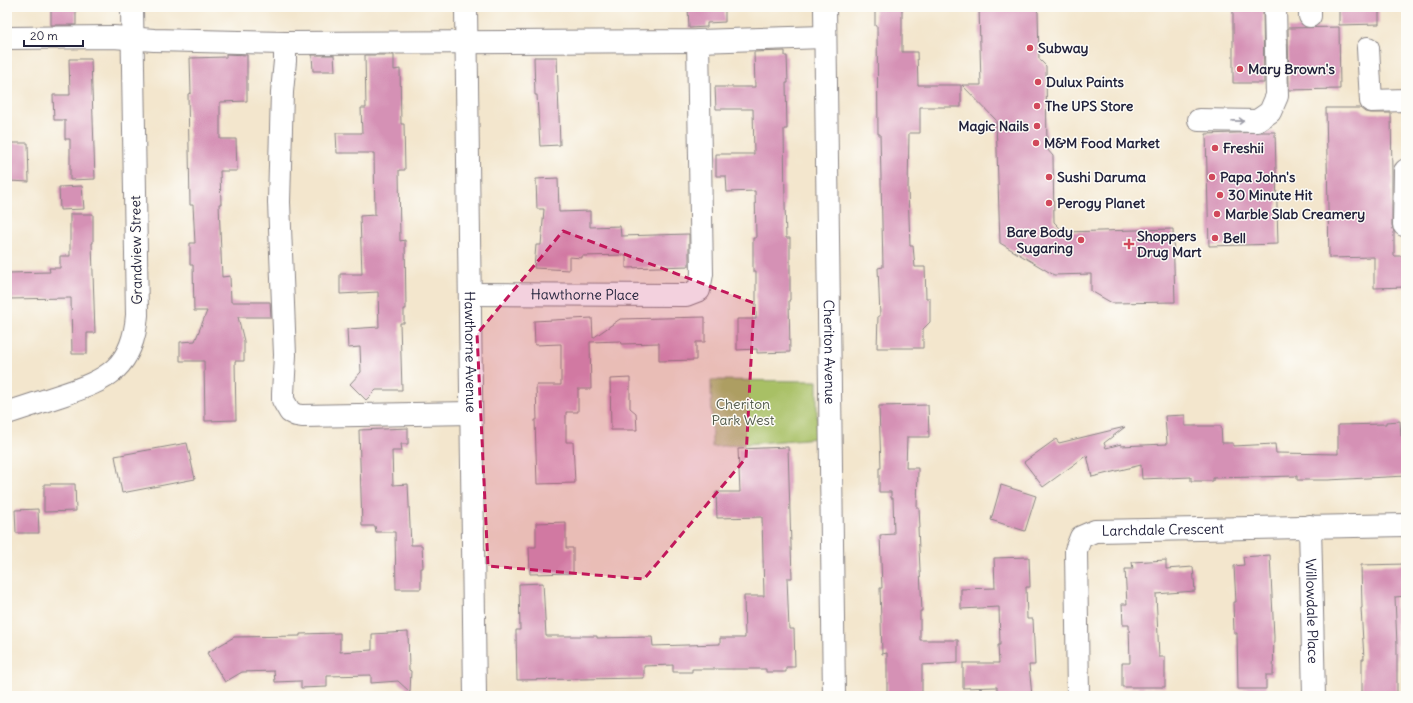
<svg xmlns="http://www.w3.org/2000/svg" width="1413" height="703" font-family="Delius,sans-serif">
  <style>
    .green { fill: #a8c065; stroke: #657150 }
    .building { fill: #d591b5 }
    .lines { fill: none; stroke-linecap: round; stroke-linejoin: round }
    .minor-casing { stroke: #8a8484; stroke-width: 24 }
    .minor { stroke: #fff; stroke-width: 22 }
    .oneway { stroke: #9c9ca7 }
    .marked { fill: #c2185b; fill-opacity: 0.2; stroke: #c2185b; stroke-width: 3; stroke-dasharray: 8 5; stroke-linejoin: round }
    .poi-dot { fill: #d1495b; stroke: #fdfcf7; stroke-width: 1.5 }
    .labels { text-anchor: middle; stroke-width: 3; stroke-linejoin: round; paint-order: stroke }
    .poi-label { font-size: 14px; font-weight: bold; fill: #22223b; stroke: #fdfcf7; text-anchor: start }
    .street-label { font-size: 14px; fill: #22223b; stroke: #fdfcf7 }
    .park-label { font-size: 14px; fill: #51594a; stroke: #fdfcf7 }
  </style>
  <rect width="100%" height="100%" fill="#fdfcf7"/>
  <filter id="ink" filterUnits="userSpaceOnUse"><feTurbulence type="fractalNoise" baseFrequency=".025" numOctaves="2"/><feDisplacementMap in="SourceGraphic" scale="8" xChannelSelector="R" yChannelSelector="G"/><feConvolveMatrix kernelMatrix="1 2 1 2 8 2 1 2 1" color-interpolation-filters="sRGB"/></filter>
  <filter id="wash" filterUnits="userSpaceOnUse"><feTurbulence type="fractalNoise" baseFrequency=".012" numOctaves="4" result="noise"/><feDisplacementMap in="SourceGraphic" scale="16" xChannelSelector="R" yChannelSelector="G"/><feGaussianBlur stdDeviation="0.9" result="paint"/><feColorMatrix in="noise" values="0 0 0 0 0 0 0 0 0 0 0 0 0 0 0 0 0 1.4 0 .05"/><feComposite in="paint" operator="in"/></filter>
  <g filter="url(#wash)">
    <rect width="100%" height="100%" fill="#f3e6cd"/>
    <!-- green -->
    <path class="green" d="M 711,380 L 817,381 L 817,438 L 712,447 Z"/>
    <g id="blocks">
      <!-- building -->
      <path class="building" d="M 51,7 L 76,7 L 76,25 L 51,25 Z
        M 688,7 L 725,7 L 725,22 L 707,23 L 707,27 L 689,28 Z
        M 875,7 L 902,7 L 902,52 L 917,52 L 918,85 L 961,85 L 961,107 L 920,107 L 920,133 L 909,133 L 908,189 L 910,246 L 913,246 L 915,267 L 925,267 L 926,298 L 930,298 L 930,322 L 923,329 L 923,348 L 877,348 L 878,316 L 880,316 L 878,268 L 883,267 L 880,134 L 878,134 L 877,26 L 875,26 Z
        M 979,7 L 1033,7 L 1038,12 L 1039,59 L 1046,66 L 1047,149 L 1053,156 L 1054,222 L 1064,232 L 1173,229 L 1175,302 L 1112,303 L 1091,291 L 1091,274 L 1054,275 L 1000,243 L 996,120 L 962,85 L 981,85 Z
        M 1238,7 L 1263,7 L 1264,83 L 1233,83 L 1233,10 L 1238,10 Z
        M 1339,7 L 1379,7 L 1379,24 L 1339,25 Z
        M 1339,27 L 1340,89 L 1289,90 L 1288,28 Z
        M 785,51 L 785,56 L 787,56 L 788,83 L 786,83 L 787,129 L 784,129 L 785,204 L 786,238 L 790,238 L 790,300 L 789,300 L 790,352 L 757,353 L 757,349 L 737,350 L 737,319 L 756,319 L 756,271 L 753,271 L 753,238 L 756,238 L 755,191 L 727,192 L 726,176 L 716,176 L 716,154 L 754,154 L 753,109 L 716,109 L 715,87 L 755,87 L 754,52 Z
        M 226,54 L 247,55 L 247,101 L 220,102 L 220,139 L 236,139 L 237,171 L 220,171 L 221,204 L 219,204 L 222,277 L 230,276 L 231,302 L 270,302 L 271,317 L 238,317 L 244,341 L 244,361 L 235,361 L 236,420 L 205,421 L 204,361 L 180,361 L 180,342 L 195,341 L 207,311 L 194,311 L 193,265 L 190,265 L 190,243 L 195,243 L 193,205 L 190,205 L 188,94 L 191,93 L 190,58 L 226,57 Z
        M 312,55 L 334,55 L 335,71 L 313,71 Z
        M 365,55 L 394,55 L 394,70 L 400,69 L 401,124 L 404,124 L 405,170 L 399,170 L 400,241 L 405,240 L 406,309 L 404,309 L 404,323 L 400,323 L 402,390 L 376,390 L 366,400 L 350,384 L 361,372 L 360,347 L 348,348 L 347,329 L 379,327 L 378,292 L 340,294 L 340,274 L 362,274 L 360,216 L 375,215 L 374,153 L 337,153 L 336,133 L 362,133 L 361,108 L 366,108 Z
        M 534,57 L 557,57 L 560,145 L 540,146 L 537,95 L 535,95 Z
        M 69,59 L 91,59 L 95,179 L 70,180 L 70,139 L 65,139 L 65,120 L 54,120 L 53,95 L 70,95 Z
        M 1326,108 L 1360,108 L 1365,112 L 1371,113 L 1391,113 L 1392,173 L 1392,225 L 1394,232 L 1394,256 L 1406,256 L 1406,287 L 1374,288 L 1374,257 L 1329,258 Z
        M 1260,132 L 1275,132 L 1278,244 L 1209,246 L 1206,134 Z
        M 9,143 L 28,143 L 29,182 L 10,181 Z
        M 558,178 L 559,212 L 590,211 L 590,227 L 620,226 L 621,236 L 689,234 L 689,266 L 626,268 L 626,255 L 582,256 L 582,258 L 569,257 L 569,270 L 534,268 L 536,245 L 541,245 L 544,209 L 537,209 L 536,179 Z
        M 82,186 L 84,209 L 60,210 L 59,187 Z
        M 70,214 L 93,214 L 93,243 L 92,243 L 95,333 L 87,333 L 87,354 L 72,354 L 71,298 L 7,299 L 7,273 L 50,272 L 49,268 L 60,268 L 60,256 L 70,256 Z
        M 705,317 L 705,342 L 696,342 L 696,360 L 659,361 L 659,343 L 622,344 L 621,341 L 590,342 L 591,389 L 578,389 L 578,412 L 566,412 L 566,442 L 573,442 L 575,483 L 537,484 L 535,420 L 537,420 L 536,385 L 561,385 L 561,344 L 535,345 L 534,321 L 592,318 L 593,338 L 620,319 Z
        M 630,378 L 630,408 L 636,413 L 637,430 L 611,430 L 610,379 Z
        M 928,405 L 929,437 L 907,437 L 906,468 L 918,468 L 917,508 L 919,508 L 920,528 L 918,528 L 922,611 L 920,611 L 920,640 L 958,640 L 958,663 L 922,665 L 922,696 L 887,695 L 887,653 L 882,654 L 880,588 L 882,588 L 880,535 L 894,534 L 893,498 L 891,498 L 891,492 L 879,492 L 879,468 L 881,468 L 879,406 Z
        M 1185,415 L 1185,426 L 1221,426 L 1222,443 L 1233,443 L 1233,446 L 1275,444 L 1276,453 L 1338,454 L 1338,425 L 1386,424 L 1386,422 L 1400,421 L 1401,436 L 1406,435 L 1406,476 L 1328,480 L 1297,480 L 1297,476 L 1213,478 L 1213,481 L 1191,481 L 1191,477 L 1142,479 L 1141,465 L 1092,477 L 1087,455 L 1043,487 L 1024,462 L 1056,439 L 1059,443 L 1125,427 L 1104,443 L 1106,448 L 1121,444 L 1121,446 L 1167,444 L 1165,416 Z
        M 408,428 L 408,444 L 401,444 L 402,451 L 392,451 L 393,485 L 408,484 L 411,545 L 422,545 L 423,568 L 421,568 L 421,589 L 396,589 L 395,532 L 376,532 L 375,526 L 362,526 L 359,430 Z
        M 187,443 L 195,479 L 122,493 L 115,456 Z
        M 788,447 L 792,578 L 787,578 L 789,629 L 794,629 L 795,667 L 786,667 L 786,672 L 766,672 L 766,669 L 692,669 L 692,672 L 673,672 L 673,665 L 644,666 L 644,678 L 517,680 L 516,633 L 516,630 L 520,630 L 519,584 L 543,583 L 546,636 L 597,636 L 597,638 L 652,637 L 653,646 L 720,644 L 720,638 L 745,638 L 744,596 L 764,596 L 762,517 L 717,518 L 716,492 L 740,492 L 738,449 Z
        M 44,484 L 75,484 L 76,511 L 44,512 Z
        M 1001,485 L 1036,496 L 1025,531 L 991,520 Z
        M 38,509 L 39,533 L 16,533 L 15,510 Z
        M 566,522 L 566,548 L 573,548 L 573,573 L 530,574 L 529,547 L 536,547 L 536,523 Z
        M 1270,555 L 1274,637 L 1273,675 L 1266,675 L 1266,689 L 1238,689 L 1237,633 L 1234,633 L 1233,602 L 1236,602 L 1234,566 L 1244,565 L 1243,557 Z
        M 1029,557 L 1030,587 L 1026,587 L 1027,619 L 1033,619 L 1035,665 L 1029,665 L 1032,696 L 997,696 L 997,687 L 963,688 L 963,663 L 999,663 L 998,645 L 1000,645 L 999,607 L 961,609 L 961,589 L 995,588 L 994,558 Z
        M 1166,560 L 1166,569 L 1193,567 L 1195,591 L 1156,594 L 1159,657 L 1165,657 L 1165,687 L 1122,687 L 1122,663 L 1130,663 L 1129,625 L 1123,625 L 1122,604 L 1127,604 L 1125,569 L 1133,569 L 1132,562 Z
        M 1406,564 L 1406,596 L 1395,597 L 1397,645 L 1397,696 L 1362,696 L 1362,659 L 1364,659 L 1361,608 L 1362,608 L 1361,565 Z
        M 408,632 L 409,670 L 411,671 L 410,692 L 398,681 L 371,683 L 371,675 L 327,676 L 327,687 L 301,688 L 301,681 L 275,682 L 274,671 L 242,672 L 225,682 L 207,653 L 234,637 L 300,636 L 300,634 L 340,633 L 340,652 L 372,650 L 372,634 Z"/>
    </g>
  </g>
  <g filter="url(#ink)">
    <use href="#blocks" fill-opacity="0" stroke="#8a8484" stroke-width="1"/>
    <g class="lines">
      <defs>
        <g id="minor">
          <path id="s1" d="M 466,7 L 475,696"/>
          <path id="s2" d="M 825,7 L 834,696"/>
          <path d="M 1310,7 L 1310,16"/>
          <path d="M 7,38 L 113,37 L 154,40 L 285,43 L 698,41 L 824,37"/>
          <path d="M 285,43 L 285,61 L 282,92 L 279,202 L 285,355 L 283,394 L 283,400 L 290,412 L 296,415 L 302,416 L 471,413"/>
          <path d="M 1368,48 L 1371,101 L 1406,100"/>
          <path d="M 1199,120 L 1257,121 L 1270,112 L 1277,96 L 1275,7"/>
          <path d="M 1404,225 L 1405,171 L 1406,170"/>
          <path id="s3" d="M 470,294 L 686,295 L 699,290 L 702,274 L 698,41"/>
          <path d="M 7,413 C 25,407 44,401 62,395 C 108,380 133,367 137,315 L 132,7"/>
          <path id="s4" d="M 1310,526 L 1314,696"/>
          <path id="s5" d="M 1078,696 L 1076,550 L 1081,537 L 1095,531 L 1406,525"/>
        </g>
      </defs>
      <!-- minor casing -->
      <use href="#minor" class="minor-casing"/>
      <!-- minor -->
      <use href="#minor" class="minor"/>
    </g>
    <!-- one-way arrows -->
    <defs><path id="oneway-shaft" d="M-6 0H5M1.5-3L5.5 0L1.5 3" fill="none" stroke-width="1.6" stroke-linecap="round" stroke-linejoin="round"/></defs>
    <use class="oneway" href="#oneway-shaft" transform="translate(1238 121) rotate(1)"/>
  </g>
  <!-- marked area -->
  <path class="marked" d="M 563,231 L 754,303 L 746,458 L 644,579 L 488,566 L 477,334 Z"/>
  <!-- markers -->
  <g class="poi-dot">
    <circle cx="1030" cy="48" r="4"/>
    <circle cx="1240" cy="69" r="4"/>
    <circle cx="1038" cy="82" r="4"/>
    <circle cx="1037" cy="106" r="4"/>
    <circle cx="1037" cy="126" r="4"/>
    <circle cx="1036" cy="143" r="4"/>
    <circle cx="1215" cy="148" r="4"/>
    <circle cx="1049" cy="177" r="4"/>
    <circle cx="1212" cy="177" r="4"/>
    <circle cx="1220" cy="195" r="4"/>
    <circle cx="1049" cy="203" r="4"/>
    <circle cx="1217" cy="214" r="4"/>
    <circle cx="1215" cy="238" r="4"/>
    <circle cx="1081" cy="240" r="4"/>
    <path d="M1127 238h4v4h4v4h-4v4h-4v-4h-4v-4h4z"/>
  </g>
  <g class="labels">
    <!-- poi labels -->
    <g class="poi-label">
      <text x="1038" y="53">Subway</text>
      <text x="1248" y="74">Mary Brown's</text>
      <text x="1046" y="87">Dulux Paints</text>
      <text x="1045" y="111">The UPS Store</text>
      <text x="1029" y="131" text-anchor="end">Magic Nails</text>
      <text x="1044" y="148">M&amp;M Food Market</text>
      <text x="1223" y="153">Freshii</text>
      <text x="1057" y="182">Sushi Daruma</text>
      <text x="1220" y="182">Papa John's</text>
      <text x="1228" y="200">30 Minute Hit</text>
      <text x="1057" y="208">Perogy Planet</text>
      <text x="1225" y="219">Marble Slab Creamery</text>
      <text x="1073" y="237" text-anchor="end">Bare Body<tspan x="1073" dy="16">Sugaring</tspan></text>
      <text x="1137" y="241">Shoppers<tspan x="1137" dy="16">Drug Mart</tspan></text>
      <text x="1223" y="243">Bell</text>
    </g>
    <!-- street labels -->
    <g class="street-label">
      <text transform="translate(136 250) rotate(-91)" y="5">Grandview Street</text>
      <text dy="5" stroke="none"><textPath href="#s3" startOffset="115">Hawthorne Place</textPath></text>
      <text dy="5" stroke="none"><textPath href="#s1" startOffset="345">Hawthorne Avenue</textPath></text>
      <text dy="5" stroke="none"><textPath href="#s2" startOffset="345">Cheriton Avenue</textPath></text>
      <text dy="5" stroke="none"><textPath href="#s5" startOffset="243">Larchdale Crescent</textPath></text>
      <text dy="5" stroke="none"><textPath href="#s4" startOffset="85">Willowdale Place</textPath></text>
    </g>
    <!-- park labels -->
    <g class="park-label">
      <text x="743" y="409">Cheriton<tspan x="743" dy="16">Park West</tspan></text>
    </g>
  </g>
  <!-- margin -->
  <rect width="1413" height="703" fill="none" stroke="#fdfcf7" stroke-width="24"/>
  <!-- scale -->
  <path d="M24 40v6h59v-6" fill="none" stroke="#22223b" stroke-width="2"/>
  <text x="30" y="40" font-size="12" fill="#22223b" stroke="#fdfcf7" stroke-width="3" paint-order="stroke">20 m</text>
</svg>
